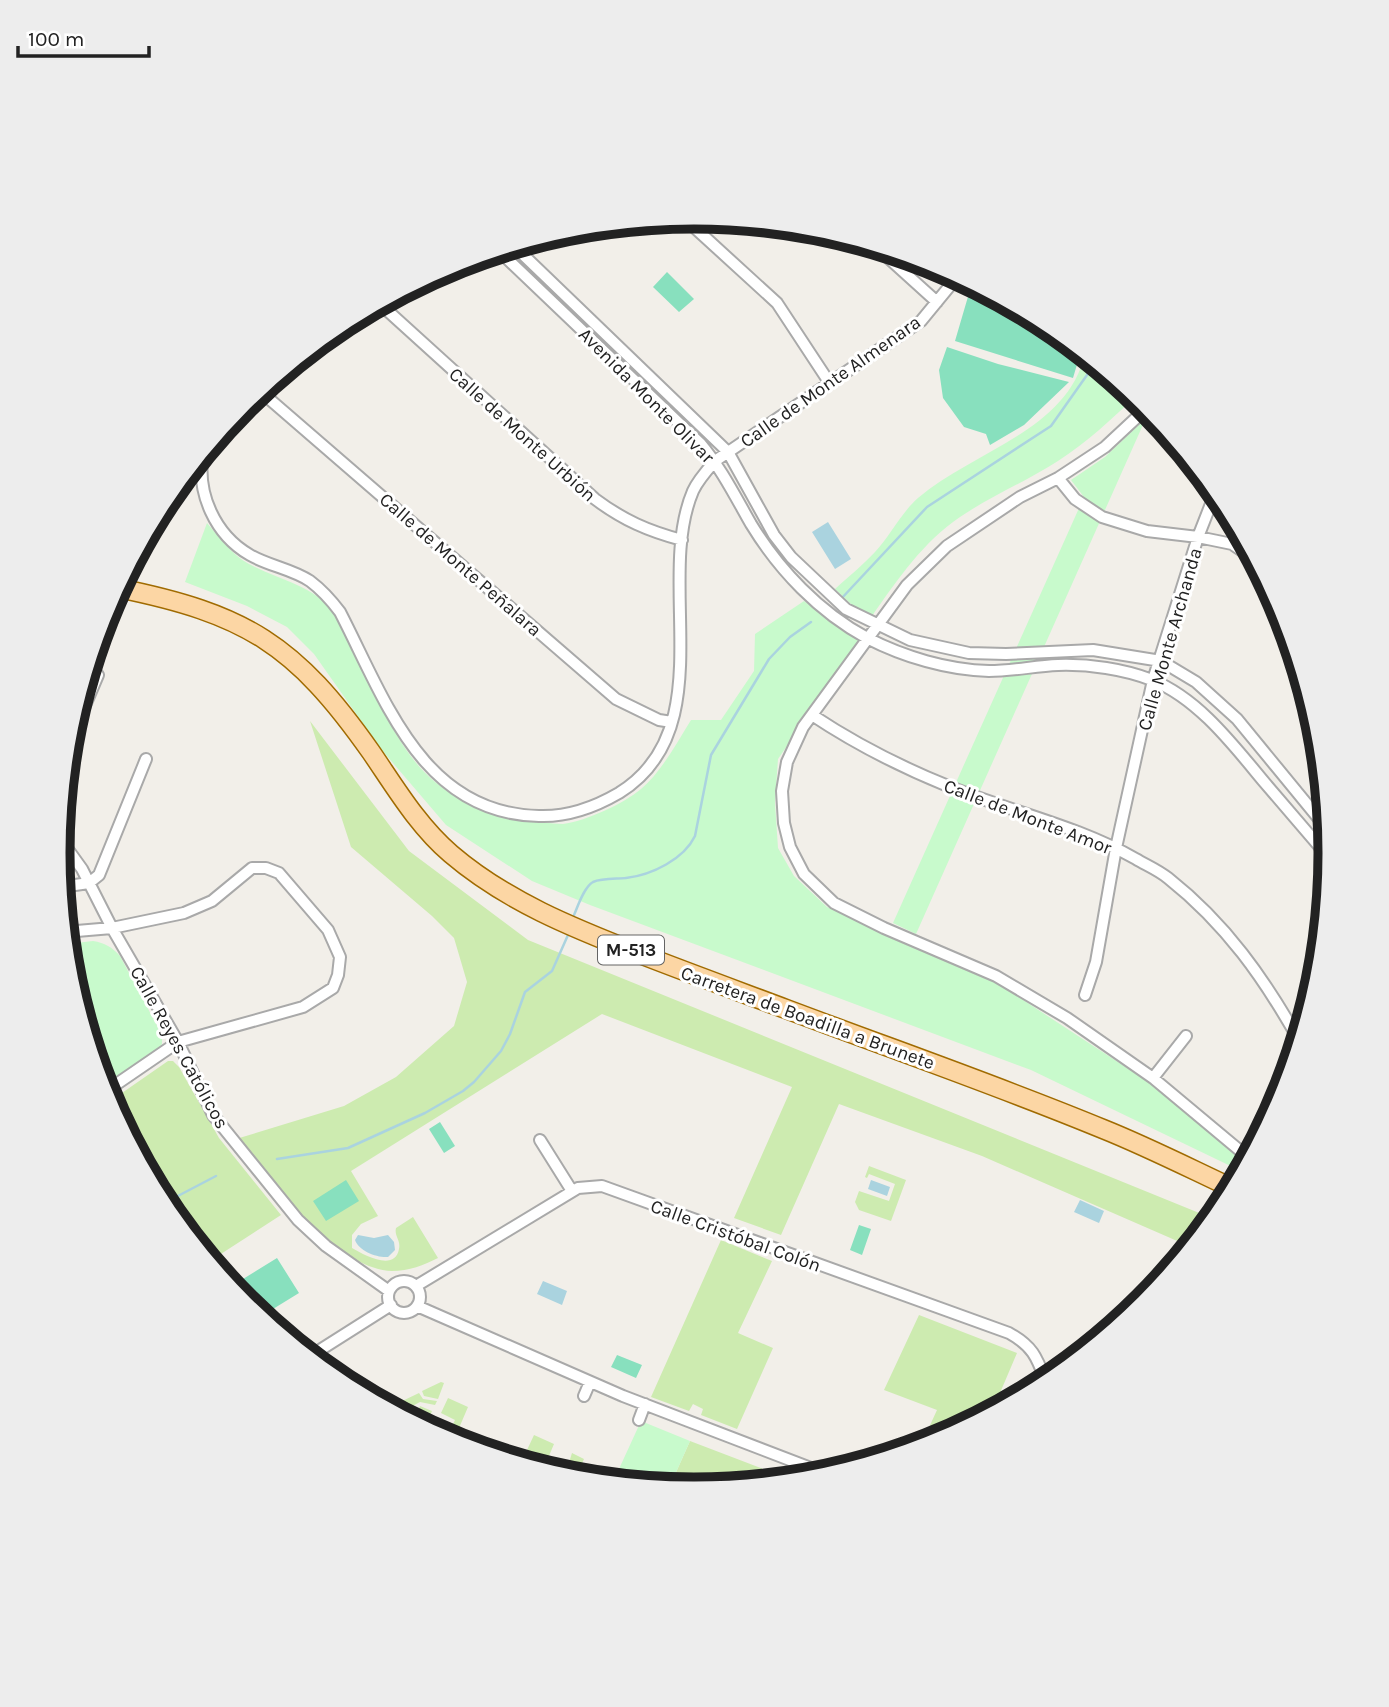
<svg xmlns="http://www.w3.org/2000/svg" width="1389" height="1707" font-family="Karla,sans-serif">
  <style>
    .grass { fill: #cdebb0 }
    .park { fill: #c8facc }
    .pitch { fill: #88e0be }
    .water { fill: #aad3df }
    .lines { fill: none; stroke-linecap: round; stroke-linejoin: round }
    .stream { stroke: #aad3df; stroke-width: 2.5 }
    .minor-casing { stroke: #a9a9a9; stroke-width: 14 }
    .primary-casing { stroke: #a06b00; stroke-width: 21 }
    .minor { stroke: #fff; stroke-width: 10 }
    .primary { stroke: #fcd6a4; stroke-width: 18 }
    .labels { text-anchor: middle; stroke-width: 6; stroke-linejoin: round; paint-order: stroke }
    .shield { fill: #fff; stroke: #646464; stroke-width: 2 }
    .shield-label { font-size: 18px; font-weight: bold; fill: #222 }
    .street-label { font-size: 19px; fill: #222; stroke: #fff }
    .rim { fill: none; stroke: #222; stroke-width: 9 }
  </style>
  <rect width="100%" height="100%" fill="#f2efe9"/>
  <!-- grass -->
  <path class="grass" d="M 310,721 L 409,851 L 528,940 L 1214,1219 L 1191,1247 L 982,1156 L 839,1104 L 781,1235 L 734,1218 L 792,1087 L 602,1014 L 351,1171 L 378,1216 L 361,1224 L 352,1235 L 352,1248 C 364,1255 395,1272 399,1249 C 401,1240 394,1236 396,1228 L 413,1217 L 438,1258 C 424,1265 409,1271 392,1271 C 335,1269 271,1180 236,1139 L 344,1106 L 396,1077 L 454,1026 L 467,982 L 454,938 L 432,916 L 351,847 Z
    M 168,1061 L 173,1061 L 179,1067 L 219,1138 L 281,1215 L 210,1261 L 165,1207 L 109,1102 Z
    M 869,1166 L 906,1180 L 891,1221 L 859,1210 L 855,1202 L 859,1191 L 889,1201 L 895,1184 L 869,1174 L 867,1178 L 865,1177 Z
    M 721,1240 L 772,1261 L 738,1333 L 773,1348 L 737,1429 L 701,1415 L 703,1409 L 693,1404 L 689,1411 L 651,1397 Z
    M 919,1315 L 1017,1353 L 991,1414 L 938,1442 L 920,1447 L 937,1410 L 884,1390 Z
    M 441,1382 L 444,1383 L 438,1399 L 424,1396 L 422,1391 Z
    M 419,1393 L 423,1399 L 437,1401 L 435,1405 L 420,1402 L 405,1410 L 396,1404 Z
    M 448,1398 L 468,1407 L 453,1442 L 446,1439 L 455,1420 L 441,1413 Z
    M 420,1406 L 432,1411 L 425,1428 L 413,1422 Z
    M 534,1435 L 554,1444 L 543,1470 L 521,1463 Z
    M 690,1441 L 787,1478 L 786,1481 L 694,1490 L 669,1488 Z
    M 572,1453 L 584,1459 L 575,1478 L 569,1478 L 572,1471 L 567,1469 Z"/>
  <!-- park -->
  <path class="park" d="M 1085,354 L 1136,396 C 1111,420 1087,442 1058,461 C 1027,481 991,496 960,517 C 924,541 897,580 872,616 L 852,605 L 835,589 C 848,577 863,565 875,552 C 890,536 901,513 918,498 C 973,451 1067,431 1085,354 Z
    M 1146,418 L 916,934 L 893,923 L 1084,497 L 1071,480 L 1105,457 Z
    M 207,523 C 219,537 232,555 249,564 C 278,580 314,585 335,614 C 342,624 347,636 353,647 C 372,685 387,725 413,759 C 444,799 493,819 542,822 C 549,823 557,824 563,824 C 586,821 623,804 641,789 C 662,771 676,744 691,720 L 721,720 L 754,671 L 755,634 L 804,601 L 859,641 L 778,759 L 775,803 L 778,848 L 794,876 L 827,907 L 991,979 L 1150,1083 L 1250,1159 L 1243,1172 L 1031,1070 L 590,905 L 532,881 L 446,825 L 381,749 L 314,654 L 287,627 L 247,606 L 185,582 Z
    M 93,941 C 105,943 112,947 120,956 L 162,1035 L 162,1044 L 158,1050 L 104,1089 L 70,977 L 67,944 Z
    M 641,1421 L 690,1441 L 669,1488 L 613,1482 Z"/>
  <!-- pitch -->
  <path class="pitch" d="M 667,272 L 694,299 L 679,312 L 653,287 Z
    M 972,283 L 1049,324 L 1081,351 L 1073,378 L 955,341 Z
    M 947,347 L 998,364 L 1069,382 L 1024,425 L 990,445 L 986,434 L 964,427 L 943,398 L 939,370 Z
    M 440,1122 L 455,1146 L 444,1153 L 429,1129 Z
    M 346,1180 L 359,1201 L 326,1221 L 313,1201 Z
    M 859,1225 L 871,1229 L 862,1255 L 850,1250 Z
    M 277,1258 L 299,1293 L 260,1317 L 244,1303 L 230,1287 Z
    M 1073,1350 L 1077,1359 L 1065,1369 L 1059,1355 Z
    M 617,1355 L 642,1365 L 636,1378 L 611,1367 Z"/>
  <!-- water -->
  <path class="water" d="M 828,522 L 851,559 L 835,569 L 812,532 Z
    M 871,1180 L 890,1187 L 887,1196 L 868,1189 Z
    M 1080,1200 L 1104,1211 L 1099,1223 L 1074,1212 Z
    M 358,1235 L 374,1238 L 388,1235 L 394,1242 L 395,1250 L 388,1257 C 377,1258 359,1251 355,1240 Z
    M 543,1281 L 567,1291 L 562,1305 L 537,1294 Z"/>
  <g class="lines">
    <!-- stream -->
    <path class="stream" d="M 841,599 L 927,507 L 1051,426 L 1087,375 L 1092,360
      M 574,915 C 578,906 584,887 593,882 C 602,878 616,879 626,878 C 652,875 684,859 695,836 L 711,755 L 769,659 L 790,637 L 811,622
      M 277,1159 L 348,1148 L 425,1113 L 463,1091 L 474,1082 L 501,1051 L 510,1034 L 525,992 L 552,971 L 568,935
      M 166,1208 L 174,1198 L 216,1176"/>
    <defs>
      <path id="minor" d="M 684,218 L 777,303 L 829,382
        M 514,246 L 728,452 L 774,535 L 791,557 L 846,609 L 910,640 L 969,653 L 1006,654 L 1093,650 L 1161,661 L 1196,682 L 1237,719 L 1329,831
        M 880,248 L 884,254 L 937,302
        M 499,251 L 700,443 C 721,468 735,496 751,524 C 779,570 819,612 867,638 C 904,657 948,670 989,671 C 1012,671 1035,666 1058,665 C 1089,664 1124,669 1152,680 C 1199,699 1234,746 1265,783 C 1287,809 1309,834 1331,860
        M 379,303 L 595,499 C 623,520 648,531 682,540
        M 260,391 L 616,699 L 659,720 L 672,722
        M 1148,407 L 1105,447 L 1058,478 L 1020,497 L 947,546 L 907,585 L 803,727 L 787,762 L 782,791 L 784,823 L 790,847 L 804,874 L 834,903 L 884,928 L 996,976 L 1067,1018 L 1153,1078 L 1250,1159
        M 203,453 C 196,493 215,535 250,555 C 269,566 292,569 310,581 C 322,590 331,600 340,612 C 385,699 422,814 539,816 C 566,817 595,807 619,793 C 723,729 654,582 693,491 C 698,480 707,470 715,461 L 921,321 L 958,276
        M 1058,478 L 1075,499 L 1102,517 L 1147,531 L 1198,537 L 1232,544 L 1257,561
        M 812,715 C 854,743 901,767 948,786 C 1011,812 1076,825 1136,859 C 1146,865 1158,870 1168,878 C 1226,924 1264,978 1300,1042
        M 69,743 L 98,675
        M 59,837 L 82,869 L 112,928 L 178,1042 L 213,1115 L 298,1220 L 326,1246 L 389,1291
        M 61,887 L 89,883 L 99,875 L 146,759
        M 65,932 L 112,928 L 184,913 L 212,901 L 252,868 L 266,868 L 279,873 L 328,930 L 340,957 L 338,975 L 333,988 L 303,1007 L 178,1042 L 105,1092
        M 1085,995 L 1096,962 L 1116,848 L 1153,680 L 1198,537 L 1216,491
        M 1153,1078 L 1186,1036
        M 540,1140 L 572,1191
        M388 1297a16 16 0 1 1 32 0a16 16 0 1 1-32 0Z
        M 416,1286 L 578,1188 L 602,1186 L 1009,1333 C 1034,1347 1037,1358 1047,1384
        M 417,1306 L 623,1396 L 829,1475
        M 309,1357 L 391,1305
        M 584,1396 L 590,1382
        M 639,1420 L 645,1404"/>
      <path id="primary" d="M 118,588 C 246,614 295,644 371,752 C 395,787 418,826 451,854 C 506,901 573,928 640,954 C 689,973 738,991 786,1009 C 892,1049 999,1086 1103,1129 C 1148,1147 1191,1169 1234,1189"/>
    </defs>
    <!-- minor casing -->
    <use href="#minor" class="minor-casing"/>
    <!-- primary casing -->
    <use href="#primary" class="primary-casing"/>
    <!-- minor -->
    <use href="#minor" class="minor"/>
    <!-- primary -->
    <use href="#primary" class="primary"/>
  </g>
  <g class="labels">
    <!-- shield labels -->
    <rect class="shield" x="598" y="935.5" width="66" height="29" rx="5"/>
    <g class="shield-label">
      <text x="631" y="956">M-513</text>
    </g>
    <!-- street labels -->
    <g class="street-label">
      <text transform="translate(830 381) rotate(-35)" y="7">Calle de Monte Almenara</text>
      <text transform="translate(647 395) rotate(45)" y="7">Avenida Monte Olivar</text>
      <text transform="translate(523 434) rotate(42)" y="7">Calle de Monte Urbión</text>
      <text transform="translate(461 564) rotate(41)" y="7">Calle de Monte Peñalara</text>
      <text transform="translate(1169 639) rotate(-74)" y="7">Calle Monte Archanda</text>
      <text transform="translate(1028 816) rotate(21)" y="7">Calle de Monte Amor</text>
      <text transform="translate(808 1017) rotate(20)" y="7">Carretera de Boadilla a Brunete</text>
      <text transform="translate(180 1047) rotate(61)" y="7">Calle Reyes Católicos</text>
      <text transform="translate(736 1235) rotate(20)" y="7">Calle Cristóbal Colón</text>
    </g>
  </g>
  <!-- crop -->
  <path d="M0 0H1389V1707H0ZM70 853a624 624 0 1 1 1248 0a624 624 0 1 1-1248 0Z" fill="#ededed" fill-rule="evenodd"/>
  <path class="rim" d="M70 853a624 624 0 1 1 1248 0a624 624 0 1 1-1248 0Z"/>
  <!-- scale -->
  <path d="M18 46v10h131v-10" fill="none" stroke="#222222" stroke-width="3.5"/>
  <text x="28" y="46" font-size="21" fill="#222222" stroke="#ffffff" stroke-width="5" paint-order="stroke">100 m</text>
</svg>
